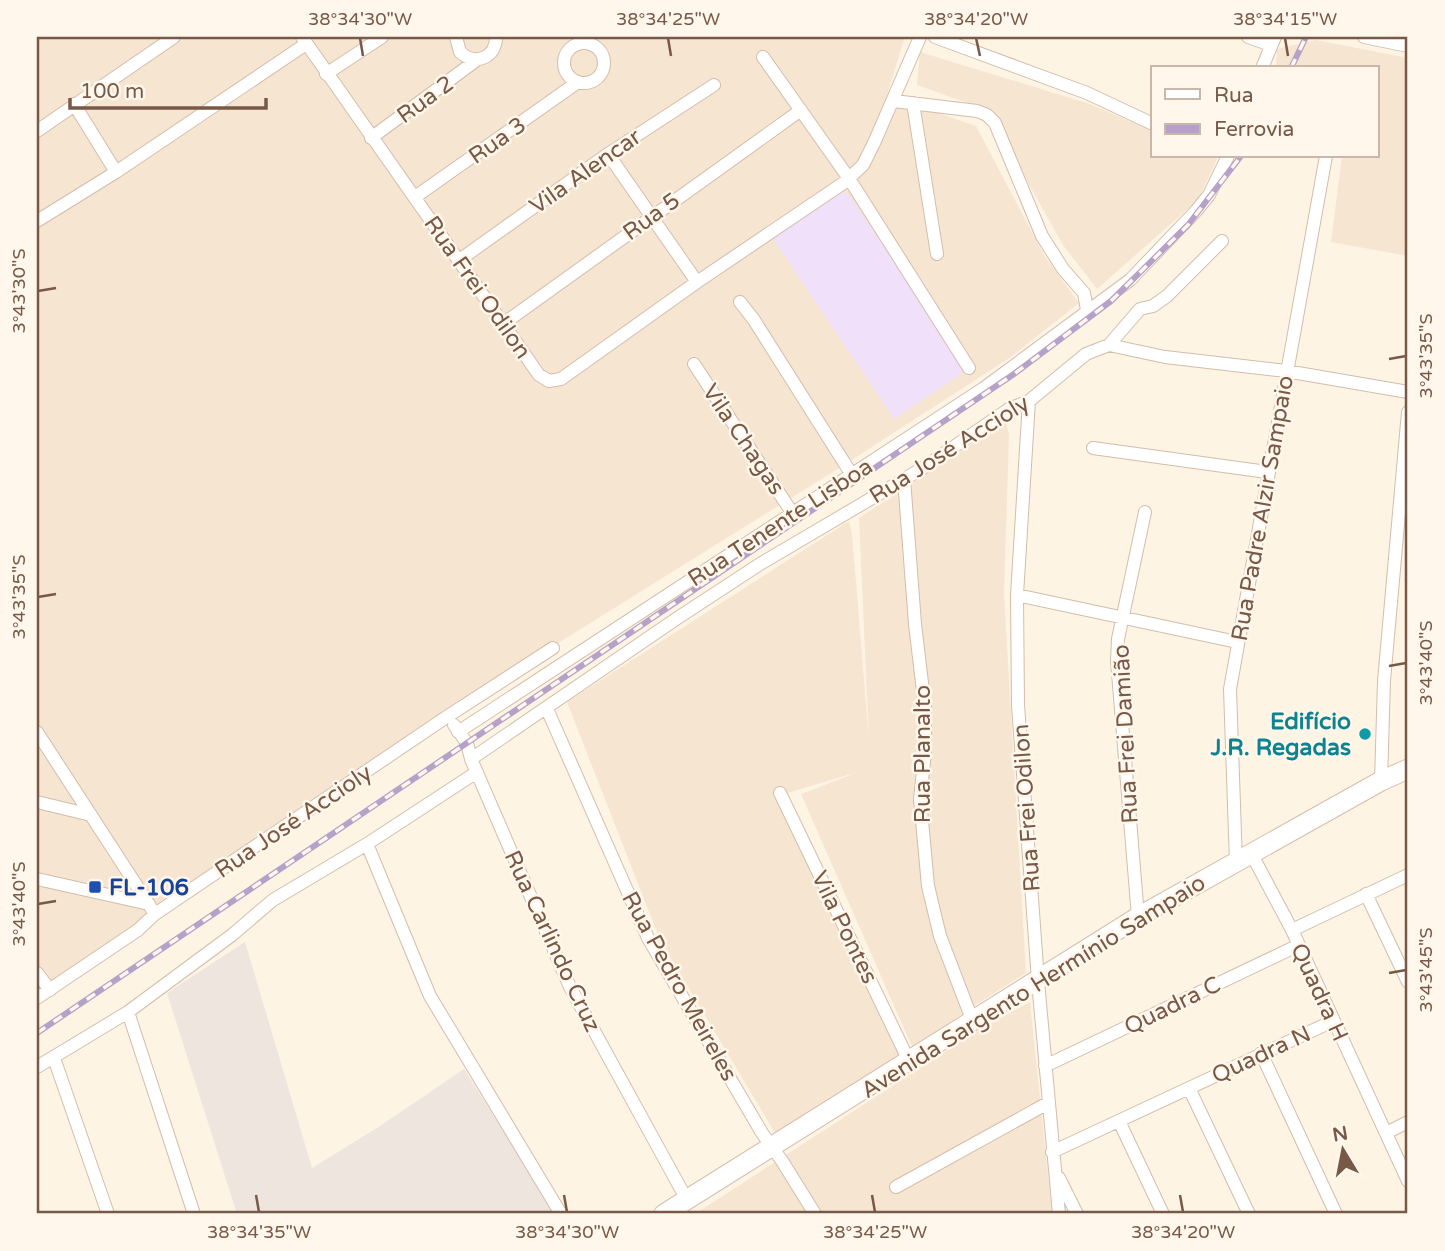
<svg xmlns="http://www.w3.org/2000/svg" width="1445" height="1251" font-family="'Varela Round',sans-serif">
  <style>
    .residential { fill: #f6e5d1 }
    .industrial { fill: #ede5de }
    .education { fill: #f1e0fa }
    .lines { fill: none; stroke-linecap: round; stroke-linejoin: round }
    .street-casing { stroke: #d2bdab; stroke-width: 14 }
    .secondary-casing { stroke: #d6bda9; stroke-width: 21 }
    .street { stroke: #fff; stroke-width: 12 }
    .secondary { stroke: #fff; stroke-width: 19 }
    .rail-casing { stroke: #b6a1c8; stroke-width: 6 }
    .rail { stroke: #fff7eb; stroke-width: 3.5; stroke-dasharray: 10; stroke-linecap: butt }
    .ticks { fill: none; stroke: #785947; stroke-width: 2.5 }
    .culture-dot { fill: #0f9aa8; stroke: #fff7eb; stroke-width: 2.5 }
    .transit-dot { fill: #1a4fb4; stroke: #fff7eb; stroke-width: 2.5 }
    .labels { text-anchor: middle; stroke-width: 5; stroke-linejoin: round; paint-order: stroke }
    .street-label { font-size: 23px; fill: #785947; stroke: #fff7eb }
    .culture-label { font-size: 23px; font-weight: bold; fill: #0d838f; stroke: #fff7eb; text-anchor: end }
    .transit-label { font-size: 23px; font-weight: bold; fill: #164399; stroke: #fff7eb; text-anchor: start }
    .neatline { fill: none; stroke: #785947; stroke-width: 2.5 }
    .ticks-label { font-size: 18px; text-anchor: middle; fill: #785947 }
  </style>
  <rect width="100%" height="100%" fill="#fef4e4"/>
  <!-- residential -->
  <path class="residential" d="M 37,37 L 905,37 L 887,95 L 976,126 L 1044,255 L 1079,303 L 1011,357 L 844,465 L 515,670 L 37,991 Z
    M 1316,40 L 1408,58 L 1408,256 L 1331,242 L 1342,156 L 1377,156 L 1377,68 L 1276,68 L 1277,49 Z
    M 920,52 L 1087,103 L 1153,131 L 1153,156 L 1210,156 L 1217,159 L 1198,200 L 1097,289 L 1063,245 L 987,110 L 917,85 Z
    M 1006,422 L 1009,435 L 1004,593 L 1026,973 L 969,1009 L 913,1049 L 801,794 L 858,772 L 777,796 L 902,1056 L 775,1133 L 660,940 L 567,702 L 849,521 L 852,534 L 869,741 L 859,518 Z
    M 1030,1002 L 1052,1214 L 695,1214 L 977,1031 Z"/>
  <!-- industrial -->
  <path class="industrial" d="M 245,942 L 312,1168 L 377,1128 L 464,1069 L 555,1214 L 237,1214 L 167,993 Z"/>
  <!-- education -->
  <path class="education" d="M 841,192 L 849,195 L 967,370 L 894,419 L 772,237 Z"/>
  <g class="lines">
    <defs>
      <path id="street" d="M 302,37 L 539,375 L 549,381 L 561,379 L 697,282 L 845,182 L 863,165 L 874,143 L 920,37
        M 456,37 L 460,52 C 475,66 496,58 496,37
        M 935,37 L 1087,93 L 1153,124
        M 1248,37 L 1271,45
        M 1364,37 L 1408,46
        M564 63a20 20 0 1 1 40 0a20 20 0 1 1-40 0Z
        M 763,57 L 848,177 L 969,368
        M 1262,68 L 1275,37
        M 326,74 L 382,37
        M 894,101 L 977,111 L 987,115 L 995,123 L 1042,236 L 1063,269 L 1084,293 L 1087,310
        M 913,103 L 937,254
        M 74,104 L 116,172
        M 37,131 L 174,37
        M 371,138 L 478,59
        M 608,154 L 697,282
        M 415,197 L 578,82
        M 37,221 L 116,172 L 306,44
        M 458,261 L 608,154 L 714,85
        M 740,302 L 754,320 L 852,475
        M 503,324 L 801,110
        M 1109,345 L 1165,357 L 1286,371 L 1408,392
        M 694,364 L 793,514
        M 1029,401 L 1017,595 L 1018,705 L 1038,981 L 1059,1214
        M 1093,448 L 1267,472
        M 904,479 L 915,624 L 925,708 L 925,752 L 920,799 L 928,886 L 940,936 L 973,1022
        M 1017,595 L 1237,642
        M 547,709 L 648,938 L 762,1133 L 782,1161 L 815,1214
        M 454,725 L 467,743 L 471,759 L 570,987 L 687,1200
        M 37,732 L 155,914
        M 458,732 L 984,388 L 1130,280 L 1196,211 L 1209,195 L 1228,156
        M 471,759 L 676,619 L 760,564 L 923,468 L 1009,409 L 1029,401 L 1086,354 L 1109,345 L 1140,309 L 1153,306 L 1167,296 L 1222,241
        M 1381,781 L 1384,681 L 1408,412
        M 780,793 L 909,1061
        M 37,802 L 91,815
        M 367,844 L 430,996 L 561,1214
        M 1251,853 L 1292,930 L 1408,1181
        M 1236,863 L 1230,689 L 1326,156
        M 37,879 L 149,904
        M 1366,894 L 1408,982
        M 1138,917 L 1117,661 L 1118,639 L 1145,512
        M 1292,930 L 1408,875
        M 37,973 L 50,990
        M 37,998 L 138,930 L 155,914 L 448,716 L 553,648
        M 128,1012 L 194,1214
        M 1261,1053 L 1336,1214
        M 54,1058 L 108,1214
        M 1045,1066 L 1299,945
        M 37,1067 L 128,1012 L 232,935 L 273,900 L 367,844 L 477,772
        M 1189,1088 L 1249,1214
        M 1119,1121 L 1163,1214
        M 1386,1133 L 1408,1122
        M 1052,1152 L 1333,1021
        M 1059,1178 L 1077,1214
        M 896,1187 L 1048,1103"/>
      <path id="secondary" d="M 664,1214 L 1138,917 L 1381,781 L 1408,769"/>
    </defs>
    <!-- street casing -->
    <use href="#street" class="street-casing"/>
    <!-- secondary casing -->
    <use href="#secondary" class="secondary-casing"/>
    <!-- street -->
    <use href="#street" class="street"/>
    <!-- secondary -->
    <use href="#secondary" class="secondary"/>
    <defs>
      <path id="rail" d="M 1291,68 L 1306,37
        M 37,1033 L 1014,374 L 1111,301 L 1188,225 L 1241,156"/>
    </defs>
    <!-- rail casing -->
    <use href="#rail" class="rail-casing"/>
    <!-- rail -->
    <use href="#rail" class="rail"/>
  </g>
  <!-- ticks -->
  <path class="ticks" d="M 360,38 L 363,56M 668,38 L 671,56M 976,38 L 980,56M 1285,38 L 1288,56M 38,291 L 56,288M 1389,359 L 1406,356M 38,597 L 56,594M 1389,666 L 1406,663M 38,904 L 56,901M 1389,973 L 1406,970M 256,1195 L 259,1212M 564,1195 L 567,1212M 872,1195 L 875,1212M 1180,1195 L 1183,1212"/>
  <!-- markers -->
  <circle class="culture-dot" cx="1365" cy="734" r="7"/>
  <rect class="transit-dot" x="88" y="880" width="14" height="14" rx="3.5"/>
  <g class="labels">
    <!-- street labels -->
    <g class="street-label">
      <text transform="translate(425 99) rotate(-36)" y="8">Rua 2</text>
      <text transform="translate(497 140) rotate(-35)" y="8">Rua 3</text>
      <text transform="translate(585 171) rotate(-35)" y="8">Vila Alencar</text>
      <text transform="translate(651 216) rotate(-36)" y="8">Rua 5</text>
      <text transform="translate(478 287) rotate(55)" y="8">Rua Frei Odilon</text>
      <text transform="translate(744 439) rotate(56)" y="8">Vila Chagas</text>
      <text transform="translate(949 449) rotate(-32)" y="8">Rua José Accioly</text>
      <text transform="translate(1262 508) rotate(-80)" y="8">Rua Padre Alzir Sampaio</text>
      <text transform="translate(780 522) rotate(-33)" y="8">Rua Tenente Lisboa</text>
      <text transform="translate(1125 734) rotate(-93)" y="8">Rua Frei Damião</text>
      <text transform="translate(922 754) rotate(-90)" y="8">Rua Planalto</text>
      <text transform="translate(1026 808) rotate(-94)" y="8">Rua Frei Odilon</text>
      <text transform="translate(293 821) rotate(-34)" y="8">Rua José Accioly</text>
      <text transform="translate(845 927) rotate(64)" y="8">Vila Pontes</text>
      <text transform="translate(553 941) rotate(65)" y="8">Rua Carlindo Cruz</text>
      <text transform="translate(680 986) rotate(61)" y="8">Rua Pedro Meireles</text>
      <text transform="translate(1033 986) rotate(-32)" y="8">Avenida Sargento Hermínio Sampaio</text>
      <text transform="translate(1320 992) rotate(65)" y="8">Quadra H</text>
      <text transform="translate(1172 1005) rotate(-26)" y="8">Quadra C</text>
      <text transform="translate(1261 1054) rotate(-25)" y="8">Quadra N</text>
    </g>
    <!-- culture labels -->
    <g class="culture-label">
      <text x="1351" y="729">Edifício<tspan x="1351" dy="26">J.R. Regadas</tspan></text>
    </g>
    <!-- transit labels -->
    <g class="transit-label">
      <text x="109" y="895">FL-106</text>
    </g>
  </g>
  <!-- border -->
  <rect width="1445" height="1251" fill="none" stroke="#fff7eb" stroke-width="77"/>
  <!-- legend -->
  <rect x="1151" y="66" width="228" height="91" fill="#fff7eb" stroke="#c9b8a9" stroke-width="2"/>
  <rect x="1165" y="89" width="35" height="10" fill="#ffffff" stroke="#c9b8a9" stroke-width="2"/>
  <text x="1214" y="102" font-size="21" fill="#785947">Rua</text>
  <rect x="1165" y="124" width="35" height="10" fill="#b6a1c8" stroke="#c9b8a9" stroke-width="2"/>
  <text x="1214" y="136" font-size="21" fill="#785947">Ferrovia</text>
  <!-- north arrow -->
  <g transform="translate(1343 1150) rotate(350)" stroke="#fff7eb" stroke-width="5" paint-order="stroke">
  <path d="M0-5L12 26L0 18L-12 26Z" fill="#785947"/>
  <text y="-10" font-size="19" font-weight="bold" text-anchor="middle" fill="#785947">N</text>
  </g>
  <!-- scale -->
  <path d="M70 98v10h196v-10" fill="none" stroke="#785947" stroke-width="3.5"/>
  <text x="80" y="98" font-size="21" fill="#785947" stroke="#fff7eb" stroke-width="5" paint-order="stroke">100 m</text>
  <rect x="38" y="38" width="1368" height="1174" class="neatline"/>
  <g class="ticks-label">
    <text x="360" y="25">38°34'30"W</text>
    <text x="668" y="25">38°34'25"W</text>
    <text x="976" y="25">38°34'20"W</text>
    <text x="1285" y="25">38°34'15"W</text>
    <text transform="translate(19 291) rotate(-90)" y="6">3°43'30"S</text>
    <text transform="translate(1426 356) rotate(-90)" y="6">3°43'35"S</text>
    <text transform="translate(19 597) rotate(-90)" y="6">3°43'35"S</text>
    <text transform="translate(1426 663) rotate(-90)" y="6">3°43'40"S</text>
    <text transform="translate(19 904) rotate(-90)" y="6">3°43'40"S</text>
    <text transform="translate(1426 970) rotate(-90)" y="6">3°43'45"S</text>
    <text x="259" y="1238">38°34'35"W</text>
    <text x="567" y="1238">38°34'30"W</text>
    <text x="875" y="1238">38°34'25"W</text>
    <text x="1183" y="1238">38°34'20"W</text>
  </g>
</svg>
